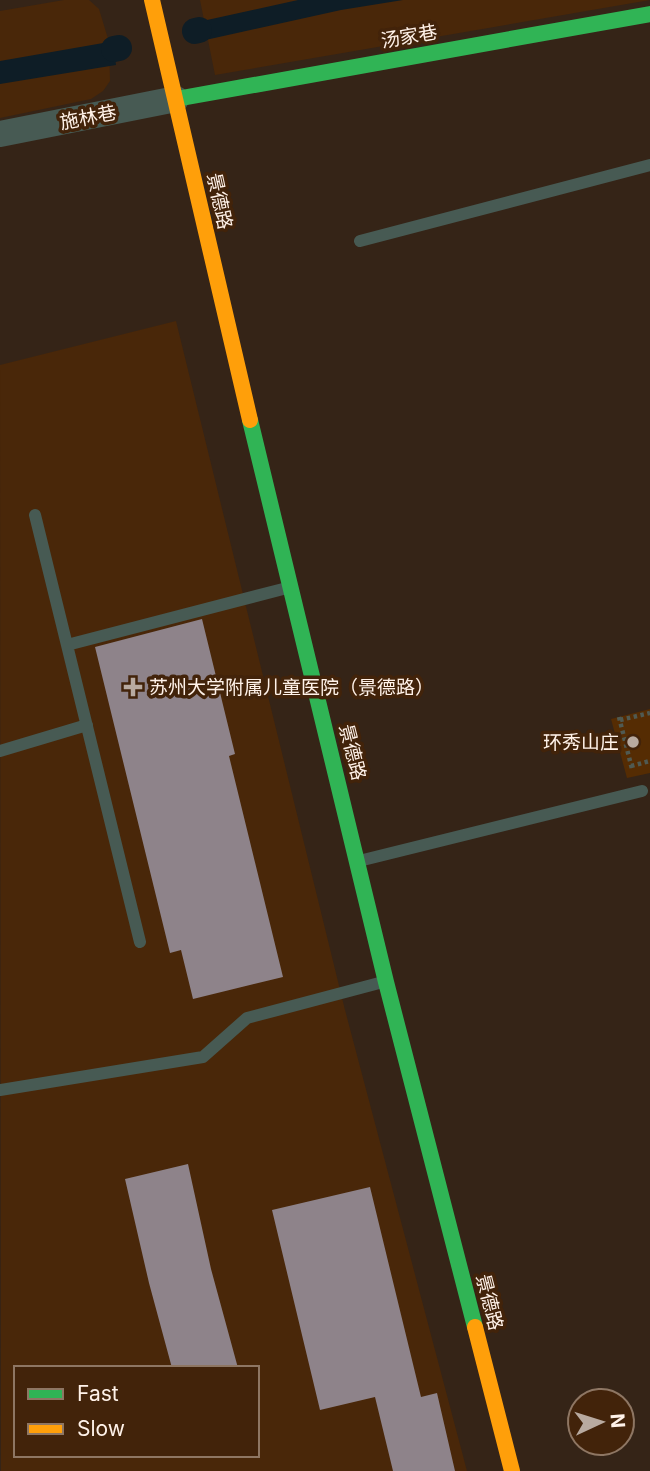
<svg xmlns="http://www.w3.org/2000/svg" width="650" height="1471" font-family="Inter,'Noto Sans SC',sans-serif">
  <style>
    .built { fill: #492709; fill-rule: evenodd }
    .green { fill: #552c03 }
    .water { fill: #0e1d26 }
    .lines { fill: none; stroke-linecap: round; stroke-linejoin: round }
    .canal { stroke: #0e1d26; stroke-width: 26 }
    .building { fill: #8e838a }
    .path { stroke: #505a52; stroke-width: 4.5; stroke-dasharray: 3.5 3.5; stroke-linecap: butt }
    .lane { stroke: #475a53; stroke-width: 12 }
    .street { stroke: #475a53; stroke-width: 26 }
    .fast { stroke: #30b455; stroke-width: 16 }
    .slow { stroke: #ff9f0a; stroke-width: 16 }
    .poi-dot { fill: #b8aaa0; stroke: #42230a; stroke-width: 2.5 }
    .labels { text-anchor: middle; stroke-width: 7; stroke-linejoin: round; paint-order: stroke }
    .street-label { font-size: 19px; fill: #fff2e9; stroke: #42230a }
    .poi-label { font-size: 19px; fill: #fff2e9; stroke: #42230a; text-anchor: start }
  </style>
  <rect width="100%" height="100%" fill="#352417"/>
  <!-- built -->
  <path class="built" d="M 64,0 L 89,0 L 99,9 L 109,42 L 110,81 L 103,91 L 91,99 L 0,118 L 0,11 Z
    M 200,0 L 650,0 L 215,75 Z
    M 176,321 L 345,1010 L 467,1471 L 1,1471 L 0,365 ZM 16,1368 L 257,1368 L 257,1455 L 16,1455 Z"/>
  <!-- green -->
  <path class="green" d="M 650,709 L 650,773 L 627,778 L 611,719 Z"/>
  <!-- water -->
  <path class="water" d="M 298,0 L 403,0 L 341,10 L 201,41 L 198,22 Z
    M 109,42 L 113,42 L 116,65 L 0,84 L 0,61 Z"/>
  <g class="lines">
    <!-- canal -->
    <path class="canal" d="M 195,31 L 199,30
      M 114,49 L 119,48"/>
  </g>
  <!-- building -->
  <path class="building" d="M 202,619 L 235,754 L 229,756 L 283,977 L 193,999 L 181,950 L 170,953 L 95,647 Z
    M 188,1164 L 211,1269 L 238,1368 L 172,1368 L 149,1283 L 125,1179 Z
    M 370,1187 L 421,1397 L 437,1393 L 455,1471 L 393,1471 L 375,1397 L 320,1410 L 272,1210 Z"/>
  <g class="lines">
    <!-- path -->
    <path class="path" d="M 619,717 L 632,769
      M 620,720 L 650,713
      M 631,766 L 650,761"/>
    <!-- lane -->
    <path class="lane" d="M 360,241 L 650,165
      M 35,515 L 140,942
      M 67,645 L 287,588
      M 0,751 L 87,725
      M 359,861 L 642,791
      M 0,1090 L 203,1057 L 247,1018 L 383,982"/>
    <!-- street -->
    <path class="street" d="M 0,134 L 176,99"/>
    <!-- fast -->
    <path class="fast" d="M 176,99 L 650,14
      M 250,420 L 386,982 L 475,1327"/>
    <!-- slow -->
    <path class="slow" d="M 152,0 L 250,420
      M 475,1327 L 512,1471"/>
  </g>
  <!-- markers -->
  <g class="poi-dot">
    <path d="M129.5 676.5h7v7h7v7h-7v7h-7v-7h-7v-7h7z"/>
    <circle cx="633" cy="742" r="7"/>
  </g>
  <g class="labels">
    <!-- street labels -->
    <g class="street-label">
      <text transform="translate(409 36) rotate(-10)" y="7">汤家巷</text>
      <text transform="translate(88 117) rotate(-11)" y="7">施林巷</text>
      <text transform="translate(220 201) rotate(78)" y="7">景德路</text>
      <text transform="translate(353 752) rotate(76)" y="7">景德路</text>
      <text transform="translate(490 1302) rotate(76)" y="7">景德路</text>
    </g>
    <!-- poi labels -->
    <g class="poi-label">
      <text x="149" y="694">苏州大学附属儿童医院（景德路）</text>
      <text x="619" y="749" text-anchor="end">环秀山庄</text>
    </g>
  </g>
  <!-- legend -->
  <rect x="14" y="1366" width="245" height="91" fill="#42230a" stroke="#8e7663" stroke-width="2"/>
  <rect x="28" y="1389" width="35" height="10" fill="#30b455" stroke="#8e7663" stroke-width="2"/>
  <text x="77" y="1401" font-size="21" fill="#fff2e9">Fast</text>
  <rect x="28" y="1424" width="35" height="10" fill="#ff9f0a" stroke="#8e7663" stroke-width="2"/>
  <text x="77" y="1436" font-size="21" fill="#fff2e9">Slow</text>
  <!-- north arrow -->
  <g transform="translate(601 1422) rotate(86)"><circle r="33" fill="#42230a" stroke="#8e7663" stroke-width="2"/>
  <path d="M0-5L12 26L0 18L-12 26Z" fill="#b8aaa0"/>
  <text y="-10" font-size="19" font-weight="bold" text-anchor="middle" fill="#fff2e9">N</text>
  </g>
</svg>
